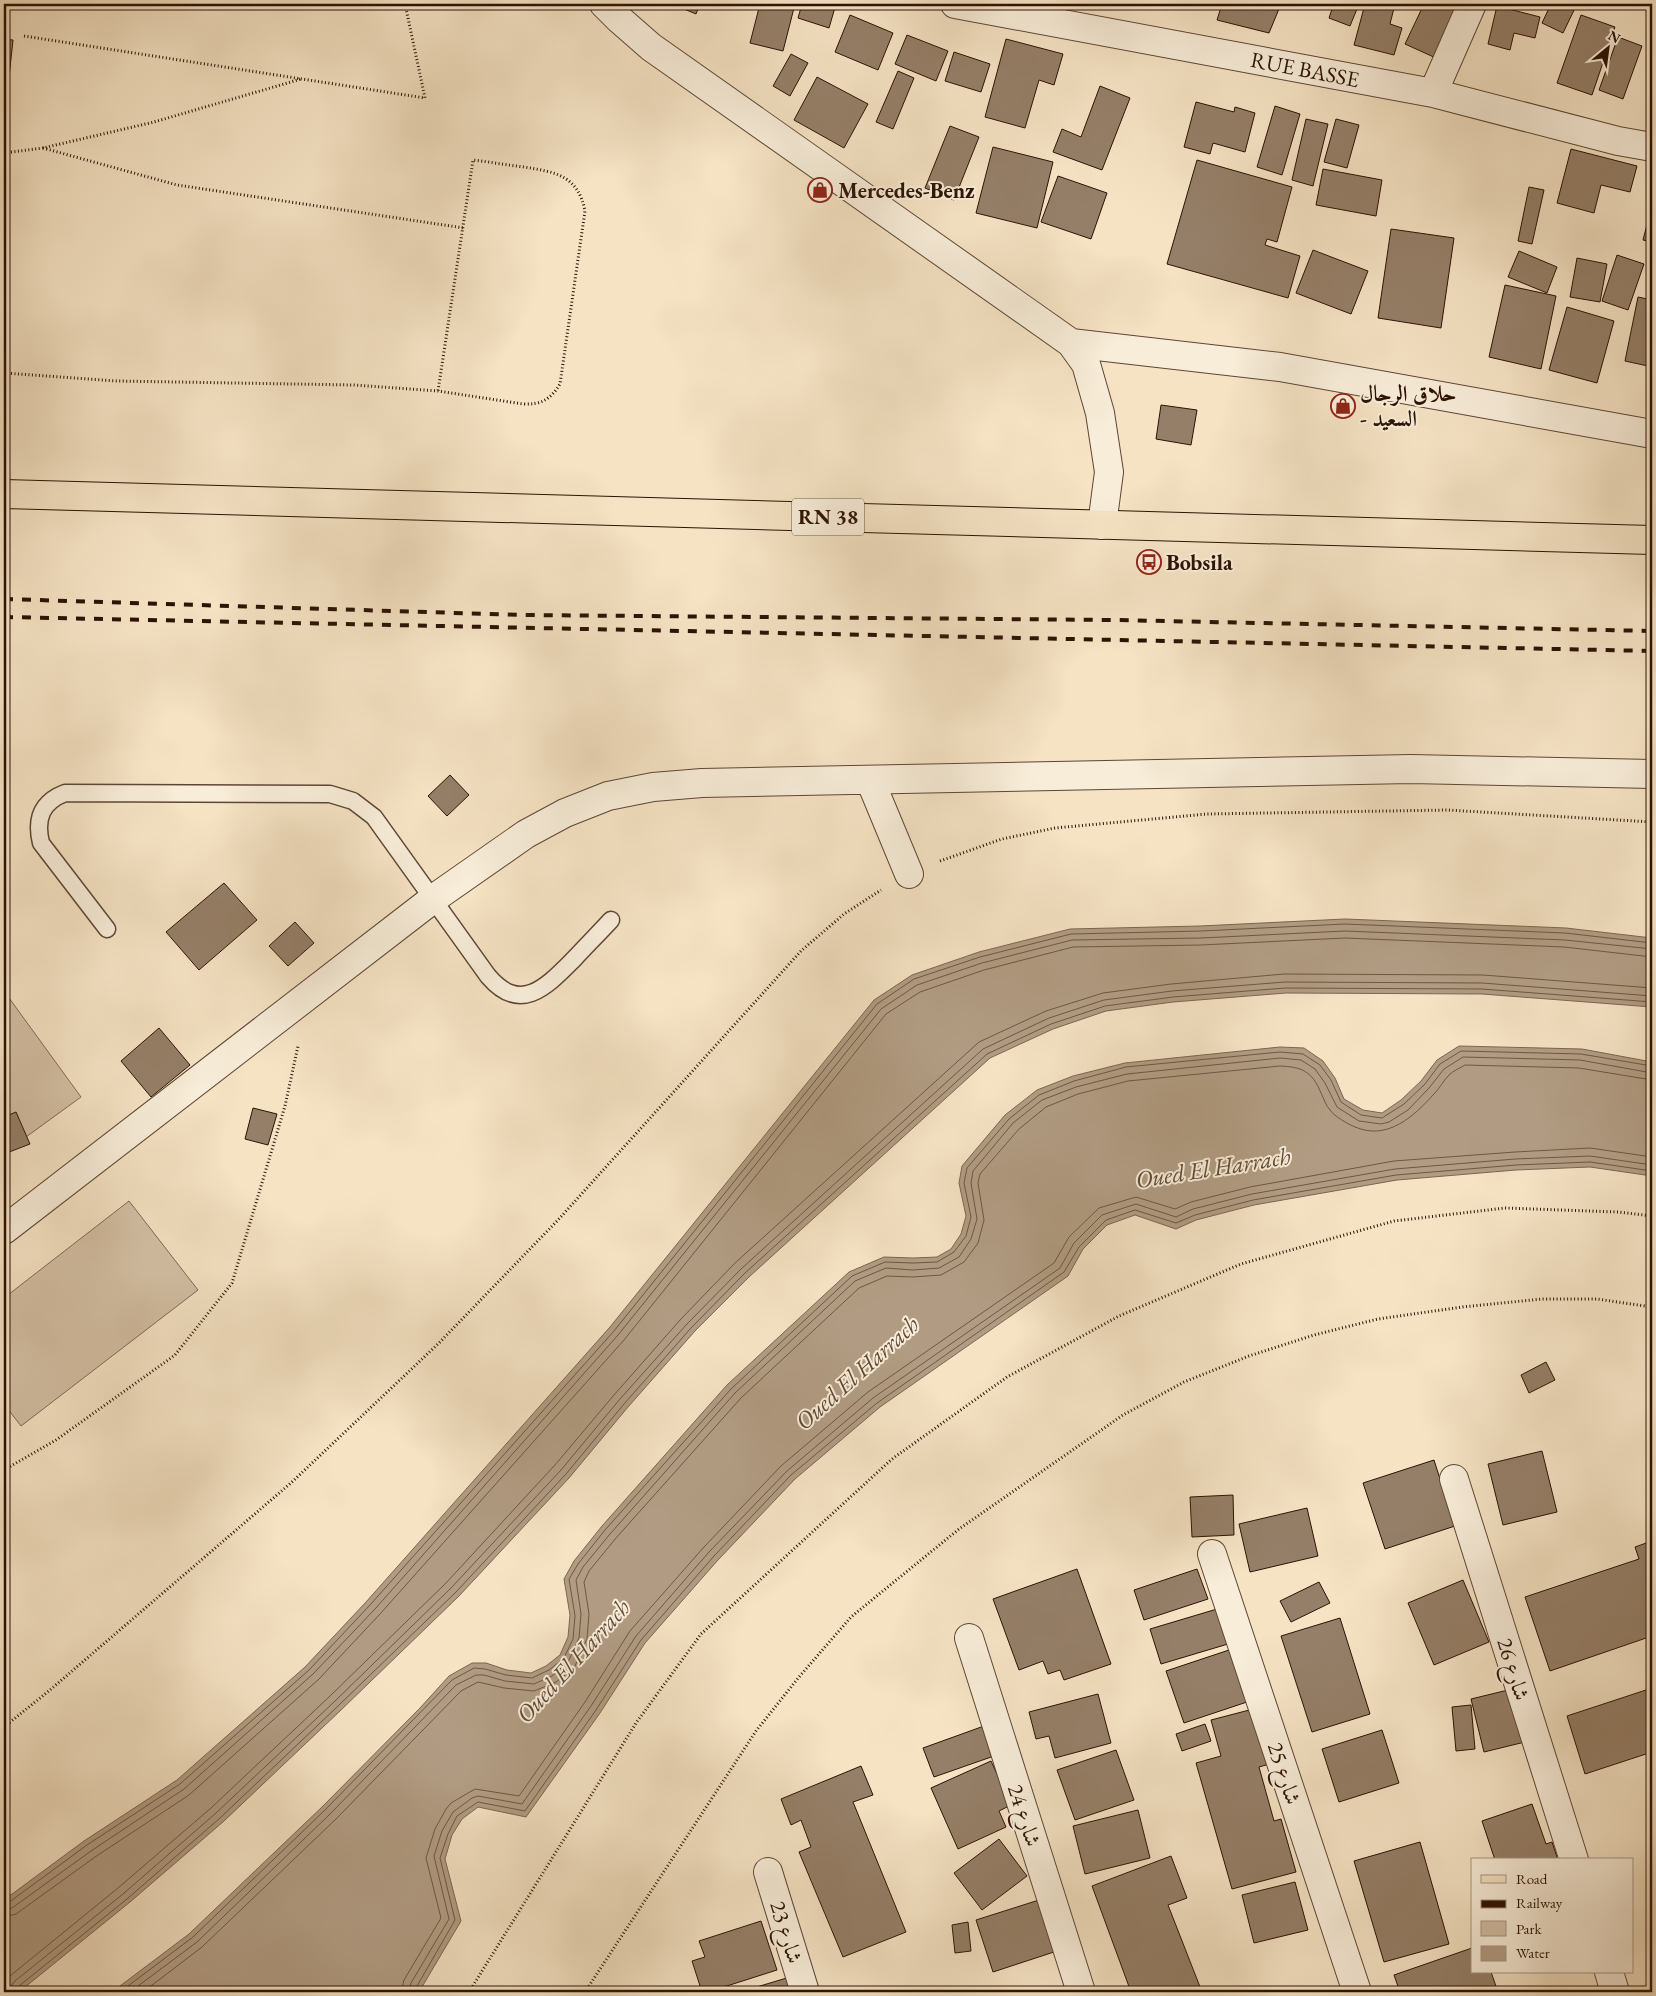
<svg xmlns="http://www.w3.org/2000/svg" width="1656" height="1996" font-family="'EB Garamond',Amiri,serif">
  <style>
    .green { fill: #d3bfa4; stroke: #806854 }
    .water { fill: #b19c83; stroke: #7c6551 }
    .lines { fill: none; stroke-linecap: round; stroke-linejoin: round }
    .shore { stroke: #6e5744; stroke-width: 1 }
    .building { fill: #957f68; stroke: #2c1205 }
    .lane-casing { stroke: #5e4635; stroke-width: 19 }
    .street-casing { stroke: #5e4635; stroke-width: 30 }
    .primary-casing { stroke: #2c1205; stroke-width: 30 }
    .path { stroke: #2c1205; stroke-width: 3; stroke-dasharray: 1 2.5; stroke-linecap: butt }
    .lane { stroke: #f8edd9; stroke-width: 16 }
    .street { stroke: #f8edd9; stroke-width: 28 }
    .primary { stroke: #f5e3c4; stroke-width: 28 }
    .rail { stroke: #2c1205; stroke-width: 4; stroke-dasharray: 9 9; stroke-linecap: butt }
    .labels { text-anchor: middle; stroke-width: 4; stroke-linejoin: round; paint-order: stroke }
    .shield { fill: #f8edd9; stroke: #695445; stroke-width: 1 }
    .shield-label { font-size: 21px; font-weight: bold; fill: #2c1205 }
    .street-label { font-size: 22px; fill: #2c1205; stroke: #f8edd9 }
    .poi-label { font-size: 22px; font-weight: bold; fill: #2c1205; stroke: #f8edd9; text-anchor: start }
    .water-label { font-size: 24px; font-style: italic; fill: #614937; stroke: #f8edd9 }
  </style>
  <rect width="100%" height="100%" fill="#f5e3c4"/>
  <filter id="stains"><feTurbulence type="fractalNoise" baseFrequency=".004" numOctaves="4"/><feColorMatrix values="0 0 0 0 .2 0 0 0 0 .09 0 0 0 0 .02 0 0 0 .5 -.17"/></filter>
  <radialGradient id="worn" r=".72"><stop offset=".6" stop-color="#630" stop-opacity="0"/><stop offset="1" stop-color="#630" stop-opacity=".3"/></radialGradient>
  <!-- green -->
  <path class="green" d="M 4,991 L 81,1097 L 4,1153 Z
    M 129,1201 L 198,1290 L 21,1426 L 4,1404 L 4,1298 Z"/>
  <!-- water -->
  <path class="water" d="M 1345,919 L 1566,928 L 1652,938 L 1652,1007 L 1482,994 L 1286,993 L 1173,1002 L 1106,1011 L 1053,1029 L 990,1058 L 749,1277 L 695,1331 L 628,1407 L 569,1478 L 459,1596 L 341,1710 L 224,1821 L 130,1902 L 19,1992 L 4,1992 L 4,1900 L 84,1841 L 177,1780 L 305,1667 L 366,1602 L 610,1327 L 874,1000 L 912,975 L 979,952 L 1070,929 L 1200,926 Z
    M 1459,1046 L 1582,1049 L 1652,1062 L 1652,1176 L 1590,1167 L 1516,1170 L 1397,1180 L 1254,1205 L 1196,1220 L 1176,1229 L 1135,1215 L 1107,1225 L 1083,1249 L 1068,1276 L 880,1407 L 795,1479 L 718,1560 L 645,1643 L 600,1713 L 526,1817 L 478,1807 L 462,1819 L 452,1835 L 445,1859 L 461,1921 L 419,1992 L 112,1992 L 189,1934 L 323,1806 L 420,1708 L 449,1676 L 472,1663 L 486,1663 L 507,1670 L 531,1673 L 546,1666 L 560,1655 L 568,1637 L 570,1615 L 564,1579 L 574,1561 L 602,1526 L 727,1385 L 849,1272 L 884,1257 L 913,1258 L 937,1257 L 951,1249 L 961,1234 L 966,1216 L 959,1183 L 962,1166 L 1005,1115 L 1037,1090 L 1073,1076 L 1125,1063 L 1280,1047 L 1304,1048 L 1323,1061 L 1335,1078 L 1344,1099 L 1363,1110 L 1382,1113 L 1401,1100 L 1421,1081 L 1437,1060 Z"/>
  <g class="lines">
    <!-- shore -->
    <path class="shore" d="M 4,1904 L 8,1903 L 87,1845 L 180,1784 L 309,1670 L 370,1605 L 614,1331 L 877,1004 L 914,979 L 980,957 L 1071,934 L 1201,931 L 1345,924 L 1565,933 L 1652,943
      M 4,1910 L 12,1908 L 91,1851 L 184,1789 L 313,1674 L 375,1609 L 618,1335 L 881,1009 L 917,985 L 982,963 L 1072,940 L 1201,938 L 1345,931 L 1565,940 L 1652,949
      M 4,1917 L 16,1914 L 95,1857 L 189,1795 L 319,1679 L 380,1614 L 624,1340 L 886,1014 L 920,992 L 984,970 L 1073,947 L 1201,945 L 1345,938 L 1564,947 L 1652,957
      M 4,1984 L 10,1976 L 118,1888 L 211,1808 L 329,1697 L 446,1583 L 555,1465 L 614,1395 L 681,1319 L 735,1263 L 979,1042 L 1046,1011 L 1103,993 L 1171,984 L 1284,974 L 1483,975 L 1652,988
      M 10,1992 L 11,1986 L 15,1981 L 123,1894 L 216,1813 L 334,1702 L 451,1588 L 561,1470 L 620,1399 L 687,1324 L 741,1269 L 983,1049 L 1049,1018 L 1104,1000 L 1172,991 L 1285,982 L 1482,983 L 1652,996
      M 16,1992 L 19,1986 L 127,1899 L 220,1818 L 338,1706 L 456,1592 L 566,1474 L 624,1404 L 691,1328 L 745,1273 L 987,1054 L 1051,1024 L 1105,1006 L 1173,997 L 1285,988 L 1482,989 L 1652,1002
      M 120,1992 L 193,1937 L 326,1809 L 452,1680 L 474,1668 L 485,1669 L 506,1675 L 532,1678 L 549,1670 L 564,1658 L 573,1639 L 575,1616 L 569,1579 L 578,1564 L 605,1530 L 731,1389 L 852,1276 L 885,1262 L 913,1263 L 937,1262 L 954,1252 L 966,1236 L 971,1217 L 964,1183 L 967,1168 L 1009,1119 L 1039,1095 L 1074,1081 L 1126,1067 L 1280,1052 L 1303,1054 L 1320,1065 L 1331,1080 L 1341,1102 L 1361,1115 L 1382,1118 L 1404,1104 L 1425,1084 L 1440,1064 L 1461,1051 L 1581,1054 L 1652,1066
      M 130,1992 L 197,1942 L 330,1814 L 456,1685 L 476,1675 L 484,1675 L 505,1681 L 534,1684 L 552,1676 L 568,1662 L 579,1638 L 581,1614 L 576,1580 L 583,1567 L 610,1534 L 735,1393 L 855,1281 L 886,1268 L 913,1270 L 939,1268 L 959,1257 L 971,1239 L 977,1219 L 971,1183 L 973,1171 L 1013,1123 L 1042,1100 L 1076,1087 L 1127,1074 L 1280,1058 L 1301,1060 L 1315,1069 L 1325,1083 L 1337,1107 L 1359,1121 L 1381,1124 L 1389,1122 L 1408,1110 L 1429,1088 L 1444,1069 L 1463,1057 L 1580,1060 L 1652,1073
      M 143,1992 L 202,1947 L 336,1819 L 461,1691 L 478,1682 L 504,1688 L 534,1691 L 556,1682 L 574,1668 L 587,1639 L 589,1614 L 584,1582 L 589,1571 L 616,1538 L 741,1398 L 859,1288 L 887,1276 L 913,1277 L 941,1275 L 964,1262 L 978,1243 L 984,1220 L 978,1183 L 980,1174 L 1019,1129 L 1046,1107 L 1078,1094 L 1128,1081 L 1280,1066 C 1302,1067 1312,1071 1321,1093 C 1324,1099 1326,1106 1330,1110 C 1335,1117 1348,1124 1355,1127 C 1388,1141 1414,1116 1434,1094 C 1440,1088 1443,1081 1449,1075 C 1453,1071 1460,1068 1465,1065 L 1579,1068 L 1652,1080
      M 401,1992 L 404,1980 L 441,1918 L 426,1858 L 435,1829 L 446,1809 L 451,1803 L 475,1789 L 519,1796 L 585,1702 L 630,1631 L 704,1547 L 781,1466 L 868,1392 L 1054,1263 L 1069,1237 L 1099,1208 L 1136,1197 L 1175,1209 L 1191,1202 L 1250,1187 L 1394,1161 L 1515,1152 L 1590,1148 L 1652,1157
      M 409,1992 L 411,1983 L 449,1919 L 434,1856 L 442,1831 L 453,1812 L 472,1798 L 478,1796 L 522,1804 L 591,1706 L 636,1636 L 709,1552 L 787,1471 L 873,1398 L 1060,1268 L 1074,1243 L 1102,1215 L 1136,1204 L 1176,1217 L 1193,1209 L 1252,1194 L 1395,1169 L 1515,1159 L 1590,1156 L 1652,1165
      M 415,1992 L 417,1986 L 455,1920 L 440,1858 L 448,1834 L 457,1816 L 478,1802 L 525,1811 L 596,1710 L 641,1640 L 714,1556 L 791,1475 L 877,1403 L 1064,1272 L 1079,1247 L 1106,1220 L 1135,1210 L 1176,1223 L 1195,1215 L 1253,1200 L 1396,1175 L 1516,1165 L 1590,1162 L 1652,1171"/>
  </g>
  <!-- building -->
  <path class="building" d="M 4,4 L 19,4 L 18,8 L 4,6 Z
    M 672,4 L 700,4 L 696,14 Z
    M 760,4 L 795,4 L 783,51 L 750,43 Z
    M 802,4 L 836,4 L 829,28 L 798,18 Z
    M 1222,4 L 1281,4 L 1269,33 L 1217,20 Z
    M 1319,4 L 1359,4 L 1350,26 L 1329,18 L 1332,9 Z
    M 1365,4 L 1395,4 L 1390,24 L 1402,28 L 1394,55 L 1354,45 Z
    M 1424,4 L 1464,4 L 1438,59 L 1405,44 Z
    M 1551,4 L 1571,4 L 1576,6 L 1563,33 L 1542,23 Z
    M 1497,6 L 1540,17 L 1535,38 L 1514,33 L 1510,50 L 1488,44 Z
    M 850,15 L 893,33 L 878,70 L 835,52 Z
    M 1581,15 L 1615,27 L 1592,95 L 1557,83 Z
    M 907,35 L 948,51 L 936,81 L 895,64 Z
    M 1618,37 L 1642,46 L 1623,99 L 1599,90 Z
    M 4,39 L 13,40 L 4,124 Z
    M 1006,39 L 1063,54 L 1054,85 L 1039,80 L 1025,128 L 985,117 Z
    M 954,52 L 990,64 L 981,92 L 945,81 Z
    M 791,54 L 808,63 L 790,96 L 773,86 Z
    M 898,71 L 914,78 L 893,129 L 876,122 Z
    M 817,77 L 868,104 L 844,148 L 794,120 Z
    M 1100,86 L 1130,98 L 1102,170 L 1053,152 L 1062,129 L 1081,137 Z
    M 1196,102 L 1234,112 L 1235,107 L 1255,113 L 1245,152 L 1213,143 L 1210,154 L 1184,147 Z
    M 1275,106 L 1300,114 L 1282,175 L 1257,167 Z
    M 1306,119 L 1328,124 L 1313,186 L 1292,180 Z
    M 1336,119 L 1359,125 L 1347,168 L 1324,162 Z
    M 950,126 L 979,137 L 954,200 L 925,188 Z
    M 993,147 L 1053,162 L 1037,228 L 976,213 Z
    M 1571,149 L 1637,166 L 1630,192 L 1601,185 L 1594,213 L 1557,203 Z
    M 1197,160 L 1292,187 L 1277,242 L 1267,239 L 1265,245 L 1300,256 L 1288,298 L 1167,264 Z
    M 1323,169 L 1382,180 L 1376,216 L 1316,205 Z
    M 1058,176 L 1107,193 L 1091,239 L 1041,222 Z
    M 1529,187 L 1544,190 L 1532,244 L 1518,241 Z
    M 1652,205 L 1652,242 L 1643,240 Z
    M 1391,229 L 1454,238 L 1441,328 L 1378,318 Z
    M 1313,250 L 1368,271 L 1351,314 L 1296,293 Z
    M 1519,251 L 1557,267 L 1547,293 L 1508,277 Z
    M 1617,255 L 1644,264 L 1628,310 L 1602,301 Z
    M 1577,258 L 1607,264 L 1600,302 L 1570,297 Z
    M 1505,285 L 1556,296 L 1541,369 L 1489,357 Z
    M 1638,297 L 1652,300 L 1652,346 L 1648,366 L 1625,361 Z
    M 1567,307 L 1614,321 L 1597,383 L 1549,370 Z
    M 1161,405 L 1197,410 L 1191,445 L 1156,439 Z
    M 450,775 L 469,795 L 447,816 L 428,796 Z
    M 224,883 L 257,920 L 199,970 L 166,932 Z
    M 295,922 L 314,943 L 288,966 L 269,946 Z
    M 159,1028 L 190,1065 L 151,1097 L 121,1061 Z
    M 253,1108 L 277,1114 L 268,1145 L 245,1139 Z
    M 16,1112 L 30,1144 L 4,1154 L 4,1117 Z
    M 1546,1362 L 1555,1380 L 1529,1393 L 1521,1375 Z
    M 1542,1451 L 1557,1512 L 1503,1525 L 1488,1464 Z
    M 1434,1460 L 1455,1526 L 1385,1549 L 1363,1483 Z
    M 1233,1495 L 1234,1535 L 1192,1537 L 1190,1497 Z
    M 1307,1508 L 1318,1556 L 1250,1572 L 1239,1524 Z
    M 1652,1541 L 1652,1636 L 1550,1671 L 1525,1597 L 1639,1559 L 1635,1547 Z
    M 1077,1569 L 1111,1664 L 1064,1680 L 1060,1670 L 1048,1674 L 1043,1661 L 1019,1670 L 993,1599 Z
    M 1197,1569 L 1208,1599 L 1144,1620 L 1134,1590 Z
    M 1463,1580 L 1489,1642 L 1434,1665 L 1408,1603 Z
    M 1319,1582 L 1330,1603 L 1291,1622 L 1280,1601 Z
    M 1217,1609 L 1228,1644 L 1161,1664 L 1150,1629 Z
    M 1340,1618 L 1370,1714 L 1312,1732 L 1281,1636 Z
    M 1229,1650 L 1247,1702 L 1184,1723 L 1166,1671 Z
    M 1652,1688 L 1652,1752 L 1585,1774 L 1567,1716 Z
    M 1512,1689 L 1525,1742 L 1484,1752 L 1471,1699 Z
    M 1098,1694 L 1111,1743 L 1055,1758 L 1049,1736 L 1036,1739 L 1029,1712 Z
    M 1471,1705 L 1475,1749 L 1456,1751 L 1452,1707 Z
    M 1257,1708 L 1273,1763 L 1259,1767 L 1274,1821 L 1281,1819 L 1296,1872 L 1232,1889 L 1196,1763 L 1221,1756 L 1211,1720 Z
    M 1205,1724 L 1211,1741 L 1182,1751 L 1176,1734 Z
    M 984,1726 L 994,1756 L 934,1777 L 923,1748 Z
    M 1382,1730 L 1399,1783 L 1339,1802 L 1322,1749 Z
    M 1116,1750 L 1134,1800 L 1075,1820 L 1057,1770 Z
    M 991,1761 L 1011,1805 L 999,1811 L 1006,1827 L 958,1849 L 931,1788 Z
    M 861,1766 L 873,1795 L 853,1802 L 906,1932 L 843,1957 L 799,1852 L 811,1847 L 801,1820 L 791,1825 L 781,1799 Z
    M 1532,1804 L 1546,1844 L 1552,1842 L 1558,1860 L 1495,1860 L 1482,1821 Z
    M 1138,1810 L 1150,1858 L 1085,1874 L 1073,1826 Z
    M 999,1839 L 1027,1876 L 982,1910 L 954,1873 Z
    M 1420,1842 L 1449,1944 L 1384,1962 L 1354,1861 Z
    M 1171,1856 L 1187,1898 L 1168,1905 L 1202,1992 L 1131,1992 L 1092,1886 Z
    M 1295,1882 L 1308,1930 L 1254,1943 L 1242,1895 Z
    M 1039,1900 L 1057,1951 L 993,1972 L 976,1920 Z
    M 761,1921 L 777,1970 L 708,1992 L 702,1992 L 692,1961 L 705,1957 L 699,1941 Z
    M 968,1922 L 971,1951 L 955,1953 L 952,1925 Z
    M 1472,1948 L 1472,1972 L 1491,1972 L 1498,1992 L 1400,1992 L 1394,1975 Z
    M 790,1977 L 795,1992 L 740,1992 Z"/>
  <g class="lines">
    <defs>
      <path id="lane" d="M 107,929 L 41,843 C 35,818 42,802 65,793 L 330,794 L 353,801 L 374,817 L 488,976 C 521,1015 547,986 574,959 C 586,946 599,933 611,920"/>
      <path id="street" d="M 604,4 L 619,19 L 651,47 L 1071,343 L 1086,364 L 1100,413 L 1109,472 L 1102,525
        M 955,4 L 1433,93 L 1618,141 L 1652,147
        M 1433,93 L 1472,4
        M 1071,343 L 1280,367 L 1652,434
        M 870,780 L 909,874
        M 4,1230 L 433,899 L 526,834 L 565,813 L 608,796 L 653,787 L 702,783 L 1411,769 L 1652,774
        M 1454,1479 L 1574,1860
        M 1212,1554 L 1357,1992
        M 969,1638 L 1081,1992
        M 768,1872 L 805,1992
        M 1609,1972 L 1615,1992"/>
      <path id="primary" d="M 4,494 L 1652,540"/>
    </defs>
    <!-- lane casing -->
    <use href="#lane" class="lane-casing"/>
    <!-- street casing -->
    <use href="#street" class="street-casing"/>
    <!-- primary casing -->
    <use href="#primary" class="primary-casing"/>
    <!-- path -->
    <path class="path" d="M 24,36 L 425,98 L 405,4
      M 43,148 L 177,185 L 464,228
      M 4,153 L 43,148 L 154,122 L 301,79
      M 4,373 L 117,381 L 353,385 L 438,391 L 523,404 C 541,405 551,399 560,384 L 585,211 C 578,175 555,172 524,167 C 507,165 490,162 473,160 L 438,391
      M 940,861 L 1002,839 L 1055,828 L 1207,814 L 1447,810 L 1652,822
      M 4,1470 L 56,1440 L 175,1355 L 232,1283 L 285,1106 L 298,1046
      M 4,1727 L 50,1690 L 292,1482 L 439,1343 L 558,1220 L 801,951 L 844,914 L 881,890
      M 469,1992 L 636,1723 L 701,1634 L 892,1459 L 1007,1377 L 1119,1316 L 1241,1264 L 1394,1221 L 1505,1208 L 1618,1212 L 1652,1216
      M 585,1992 L 756,1731 L 799,1677 L 851,1617 L 959,1529 L 1123,1415 L 1184,1382 L 1249,1356 L 1314,1335 L 1378,1319 L 1462,1307 L 1542,1299 L 1597,1299 L 1652,1307"/>
    <!-- lane -->
    <use href="#lane" class="lane"/>
    <!-- street -->
    <use href="#street" class="street"/>
    <!-- primary -->
    <use href="#primary" class="primary"/>
    <!-- rail -->
    <path class="rail" d="M 4,599 L 522,615 L 1114,620 L 1652,631
      M 4,617 L 1652,651"/>
  </g>
  <!-- icons -->
  <defs>
    <symbol id="shop-ring" viewBox="-11 -11 22 22"><circle r="9.5" fill="#f8edd9" stroke="#8f2418" stroke-width="1.5"/><path d="M-5-2.5h2.3a2.7 3.5 0 0 1 5.4 0H5L5.5 6h-11ZM-1.5-2.5h3a1.5 2.3 0 0 0-3 0Z" fill="#8f2418"/></symbol>
    <symbol id="bus-ring" viewBox="-11 -11 22 22"><circle r="9.5" fill="#f8edd9" stroke="#8f2418" stroke-width="1.5"/><path d="M-5-6H5V4H4V6H2V4H-2V6H-4V4H-5ZM-3.5-4V0h7V-4ZM-3.5 1.2v1.5H-2V1.2ZM2 1.2v1.5H3.5V1.2Z" fill="#8f2418"/></symbol>
  </defs>
  <g fill-rule="evenodd">
    <use href="#shop-ring" x="806" y="176" width="28" height="28"/>
    <use href="#shop-ring" x="1329" y="392" width="28" height="28"/>
    <use href="#bus-ring" x="1135" y="548" width="28" height="28"/>
  </g>
  <g class="labels">
    <!-- shield labels -->
    <rect class="shield" x="792" y="498.5" width="72" height="37" rx="4"/>
    <g class="shield-label">
      <text x="828" y="524">RN 38</text>
    </g>
    <!-- street labels -->
    <g class="street-label">
      <text transform="translate(1305 69) rotate(11)" y="8">RUE BASSE</text>
      <text transform="translate(1514 1669) rotate(73)" y="8">شارع 26</text>
      <text transform="translate(1285 1773) rotate(72)" y="8">شارع 25</text>
      <text transform="translate(1025 1815) rotate(72)" y="8">شارع 24</text>
      <text transform="translate(787 1932) rotate(73)" y="8">شارع 23</text>
    </g>
    <!-- poi labels -->
    <g class="poi-label">
      <text x="838" y="198">Mercedes-Benz</text>
      <text x="1360" y="401">حلاق الرجال<tspan x="1360" dy="25">- السعيد</tspan></text>
      <text x="1166" y="570">Bobsila</text>
    </g>
    <!-- water labels -->
    <g class="water-label">
      <text transform="translate(1213 1168) rotate(-9)" y="8">Oued El Harrach</text>
      <text transform="translate(857 1373) rotate(-42)" y="8">Oued El Harrach</text>
      <text transform="translate(573 1661) rotate(-48)" y="8">Oued El Harrach</text>
    </g>
  </g>
  <!-- margin -->
  <rect width="1656" height="1996" fill="none" stroke="#f5e3c4" stroke-width="20"/>
  <rect x="5" y="5" width="1646" height="1986" fill="none" stroke="#2c1205" stroke-width="2.5"/>
  <rect x="10" y="10" width="1636" height="1976" fill="none" stroke="#2c1205"/>
  <!-- legend -->
  <rect x="1471" y="1858" width="162" height="115" fill="#f8edd9" stroke="#a69584"/>
  <rect x="1481" y="1875" width="25" height="8" fill="#f5e3c4" stroke="#a69584"/>
  <text x="1516" y="1884" font-size="15" fill="#2c1205">Road</text>
  <rect x="1481" y="1900" width="25" height="8" fill="#2c1205" stroke="#a69584"/>
  <text x="1516" y="1908" font-size="15" fill="#2c1205">Railway</text>
  <rect x="1481" y="1921" width="25" height="15" fill="#d3bfa4" stroke="#a69584"/>
  <text x="1516" y="1934" font-size="15" fill="#2c1205">Park</text>
  <rect x="1481" y="1946" width="25" height="15" fill="#b19c83" stroke="#a69584"/>
  <text x="1516" y="1958" font-size="15" fill="#2c1205">Water</text>
  <!-- north arrow -->
  <g transform="translate(1608 48) rotate(29)" stroke="#f8edd9" stroke-width="4" paint-order="stroke">
  <path d="M0-4L9 19L0 12L-9 19Z" fill="#2c1205"/>
  <text y="-8" font-size="14" font-weight="bold" text-anchor="middle" fill="#2c1205">N</text>
  </g>
  <rect width="100%" height="100%" filter="url(#stains)"/>
  <rect width="100%" height="100%" fill="url(#worn)"/>
</svg>
